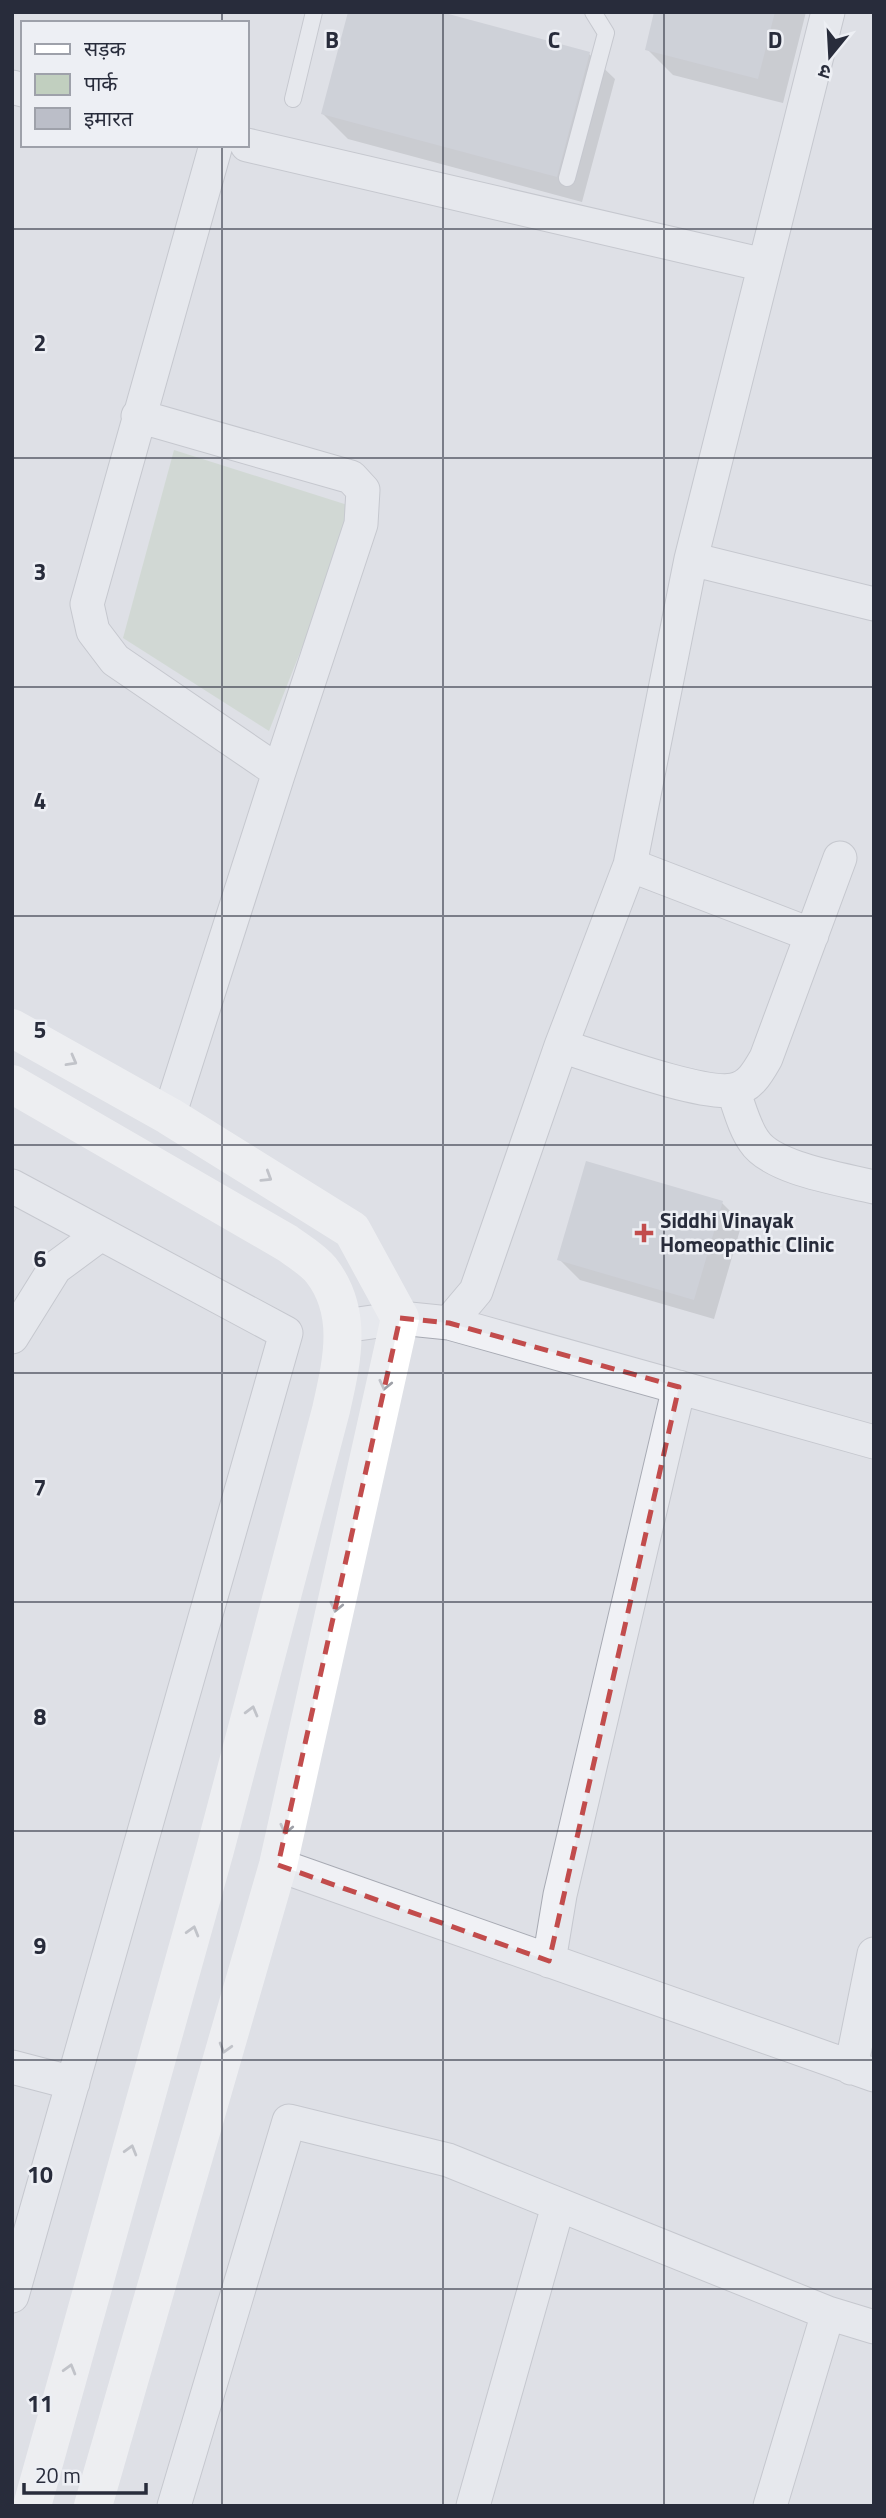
<svg xmlns="http://www.w3.org/2000/svg" width="886" height="2518" font-family="'Titillium Web','Noto Sans Devanagari',sans-serif">
  <style>
    .green { fill: #c1cfbf }
    .shadow { fill: #0003 }
    .building { fill: #bbbec8 }
    .lines { fill: none; stroke-linecap: round; stroke-linejoin: round }
    .lane-casing { stroke: #a7aab3; stroke-width: 18 }
    .street-casing { stroke: #a7aab3; stroke-width: 35 }
    .lane { stroke: #f0f1f5; stroke-width: 16 }
    .street { stroke: #f0f1f5; stroke-width: 33 }
    .secondary { stroke: #fff; stroke-width: 38 }
    .oneway { stroke: #9ea0a7 }
    .marked { fill: none; stroke: #c24c4c; stroke-width: 5; stroke-dasharray: 14 9; stroke-linejoin: round }
    .grid { fill: none; stroke: #282c3b; stroke-width: 2; stroke-opacity: 0.55 }
    .poi-dot { fill: #c24c4c; stroke: #edeff4; stroke-width: 2.5 }
    .labels { text-anchor: middle; stroke-width: 5; stroke-linejoin: round; paint-order: stroke }
    .poi-label { font-size: 21px; font-weight: bold; fill: #282c3b; stroke: #edeff4; text-anchor: start }
    .grid-label { font-size: 23px; text-anchor: middle; font-weight: bold; fill: #282c3b; stroke: #edeff4; stroke-width: 5; stroke-linejoin: round; paint-order: stroke }
  </style>
  <rect width="100%" height="100%" fill="#dee0e6"/>
  <!-- green -->
  <path class="green" d="M 174,450 L 357,508 L 269,731 L 123,638 Z"/>
  <!-- shadow -->
  <path class="shadow" d="M 656,12 L 806,12 L 783,103 L 673,75 L 647,49 Z
    M 589,54 L 615,79 L 582,202 L 348,139 L 323,114 Z
    M 722,1203 L 742,1223 L 714,1319 L 580,1280 L 559,1259 Z"/>
  <!-- building -->
  <path class="building" d="M 348,12 L 441,12 L 590,52 L 557,177 L 321,114 Z
    M 654,12 L 775,12 L 758,79 L 645,50 Z
    M 586,1161 L 723,1201 L 694,1300 L 557,1260 Z"/>
  <g class="lines">
    <defs>
      <path id="lane" d="M 293,99 L 314,12
        M 567,178 L 606,33 L 593,12"/>
      <path id="street" d="M 12,87 L 23,90
        M 247,145 L 764,265
        M 138,416 L 351,477 L 363,490 L 361,524 L 279,772 L 115,660 L 93,631 L 87,604 L 216,145
        M 691,559 L 874,604
        M 630,865 L 812,935
        M 561,1046 C 597,1057 701,1096 733,1090 C 750,1087 758,1072 766,1058 L 840,858
        M 733,1090 C 739,1106 744,1127 754,1141 C 772,1169 842,1179 874,1187
        M 169,1116 L 279,772
        M 12,1186 L 286,1333 L 12,2296
        M 449,1323 L 476,1291 L 561,1046 L 630,865 L 691,559 L 828,12
        M 344,1326 L 400,1318 L 449,1323 L 874,1442
        M 12,1337 L 55,1268 L 101,1234
        M 278,1865 L 874,2075
        M 549,1961 L 560,1895 L 679,1387
        M 12,2067 L 73,2083
        M 851,2068 L 874,1954
        M 174,2506 L 289,2121 L 448,2160 L 828,2313 L 874,2327
        M 473,2506 L 558,2206
        M 770,2506 L 828,2313"/>
    </defs>
    <!-- lane casing -->
    <use href="#lane" class="lane-casing"/>
    <!-- street casing -->
    <use href="#street" class="street-casing"/>
    <!-- lane -->
    <use href="#lane" class="lane"/>
    <!-- street -->
    <use href="#street" class="street"/>
    <!-- secondary -->
    <path class="secondary" d="M 12,1028 L 169,1116 L 352,1230 L 400,1318 L 278,1865 L 93,2506
      M 12,1084 L 287,1243 C 298,1251 312,1259 321,1270 C 354,1312 342,1361 331,1410 L 215,1850 L 32,2506"/>
  </g>
  <!-- one-way arrows -->
  <defs><path id="oneway-chevron" d="M-2-3.5L2.5 0L-2 3.5" fill="none" stroke-width="1.6" stroke-linecap="round" stroke-linejoin="round" transform="scale(1.75)"/></defs>
  <g class="oneway">
    <use href="#oneway-chevron" transform="translate(72 1061) rotate(29)"/>
    <use href="#oneway-chevron" transform="translate(267 1177) rotate(32)"/>
    <use href="#oneway-chevron" transform="translate(385 1385) rotate(103)"/>
    <use href="#oneway-chevron" transform="translate(336 1607) rotate(103)"/>
    <use href="#oneway-chevron" transform="translate(252 1711) rotate(-75)"/>
    <use href="#oneway-chevron" transform="translate(286 1829) rotate(103)"/>
    <use href="#oneway-chevron" transform="translate(193 1931) rotate(-74)"/>
    <use href="#oneway-chevron" transform="translate(225 2048) rotate(106)"/>
    <use href="#oneway-chevron" transform="translate(131 2150) rotate(-74)"/>
    <use href="#oneway-chevron" transform="translate(70 2369) rotate(-74)"/>
  </g>
  <!-- marked area -->
  <path d="M0 0H886V2518H0ZM 400,1318 L 449,1323 L 679,1387 L 549,1961 L 278,1865 Z" fill="#dee0e6" fill-opacity=".55" fill-rule="evenodd"/>
  <path class="marked" d="M 400,1318 L 449,1323 L 679,1387 L 549,1961 L 278,1865 Z"/>
  <!-- grid -->
  <path class="grid" d="M 222,12 L 222,23M 443,12 L 443,2506M 664,12 L 664,2506M 222,145 L 222,2506M 12,229 L 874,229M 12,458 L 874,458M 12,687 L 874,687M 12,916 L 874,916M 12,1145 L 874,1145M 12,1373 L 874,1373M 12,1602 L 874,1602M 12,1831 L 874,1831M 12,2060 L 874,2060M 12,2289 L 874,2289"/>
  <!-- markers -->
  <path class="poi-dot" d="M640.5 1222.5h7v7h7v7h-7v7h-7v-7h-7v-7h7z"/>
  <g class="labels">
    <!-- poi labels -->
    <g class="poi-label">
      <text x="660" y="1228">Siddhi Vinayak<tspan x="660" dy="24">Homeopathic Clinic</tspan></text>
    </g>
  </g>
  <g class="grid-label">
    <text x="332" y="48">B</text>
    <text x="554" y="48">C</text>
    <text x="775" y="48">D</text>
    <text x="40" y="351">2</text>
    <text x="40" y="580">3</text>
    <text x="40" y="809">4</text>
    <text x="40" y="1038">5</text>
    <text x="40" y="1267">6</text>
    <text x="40" y="1496">7</text>
    <text x="40" y="1725">8</text>
    <text x="40" y="1954">9</text>
    <text x="40" y="2183">10</text>
    <text x="40" y="2412">11</text>
  </g>
  <!-- border -->
  <rect width="886" height="2518" fill="none" stroke="#282c3b" stroke-width="28"/>
  <!-- legend -->
  <rect x="21" y="21" width="228" height="126" fill="#edeff4" stroke="#9ea1aa" stroke-width="2"/>
  <rect x="35" y="44" width="35" height="10" fill="#ffffff" stroke="#9ea1aa" stroke-width="2"/>
  <text x="84" y="56" font-size="21" fill="#282c3b">सड़क</text>
  <rect x="35" y="74" width="35" height="21" fill="#c1cfbf" stroke="#9ea1aa" stroke-width="2"/>
  <text x="84" y="91" font-size="21" fill="#282c3b">पार्क</text>
  <rect x="35" y="108" width="35" height="21" fill="#bbbec8" stroke="#9ea1aa" stroke-width="2"/>
  <text x="84" y="126" font-size="21" fill="#282c3b">इमारत</text>
  <!-- north arrow -->
  <g transform="translate(830 56) rotate(198)" stroke="#edeff4" stroke-width="5" paint-order="stroke">
  <path d="M0-5L12 26L0 18L-12 26Z" fill="#282c3b"/>
  <text y="-10" font-size="19" font-weight="bold" text-anchor="middle" fill="#282c3b">उ</text>
  </g>
  <!-- scale -->
  <path d="M24 2483v10h122v-10" fill="none" stroke="#282c3b" stroke-width="3.5"/>
  <text x="35" y="2483" font-size="21" fill="#282c3b" stroke="#edeff4" stroke-width="5" paint-order="stroke">20 m</text>
</svg>
